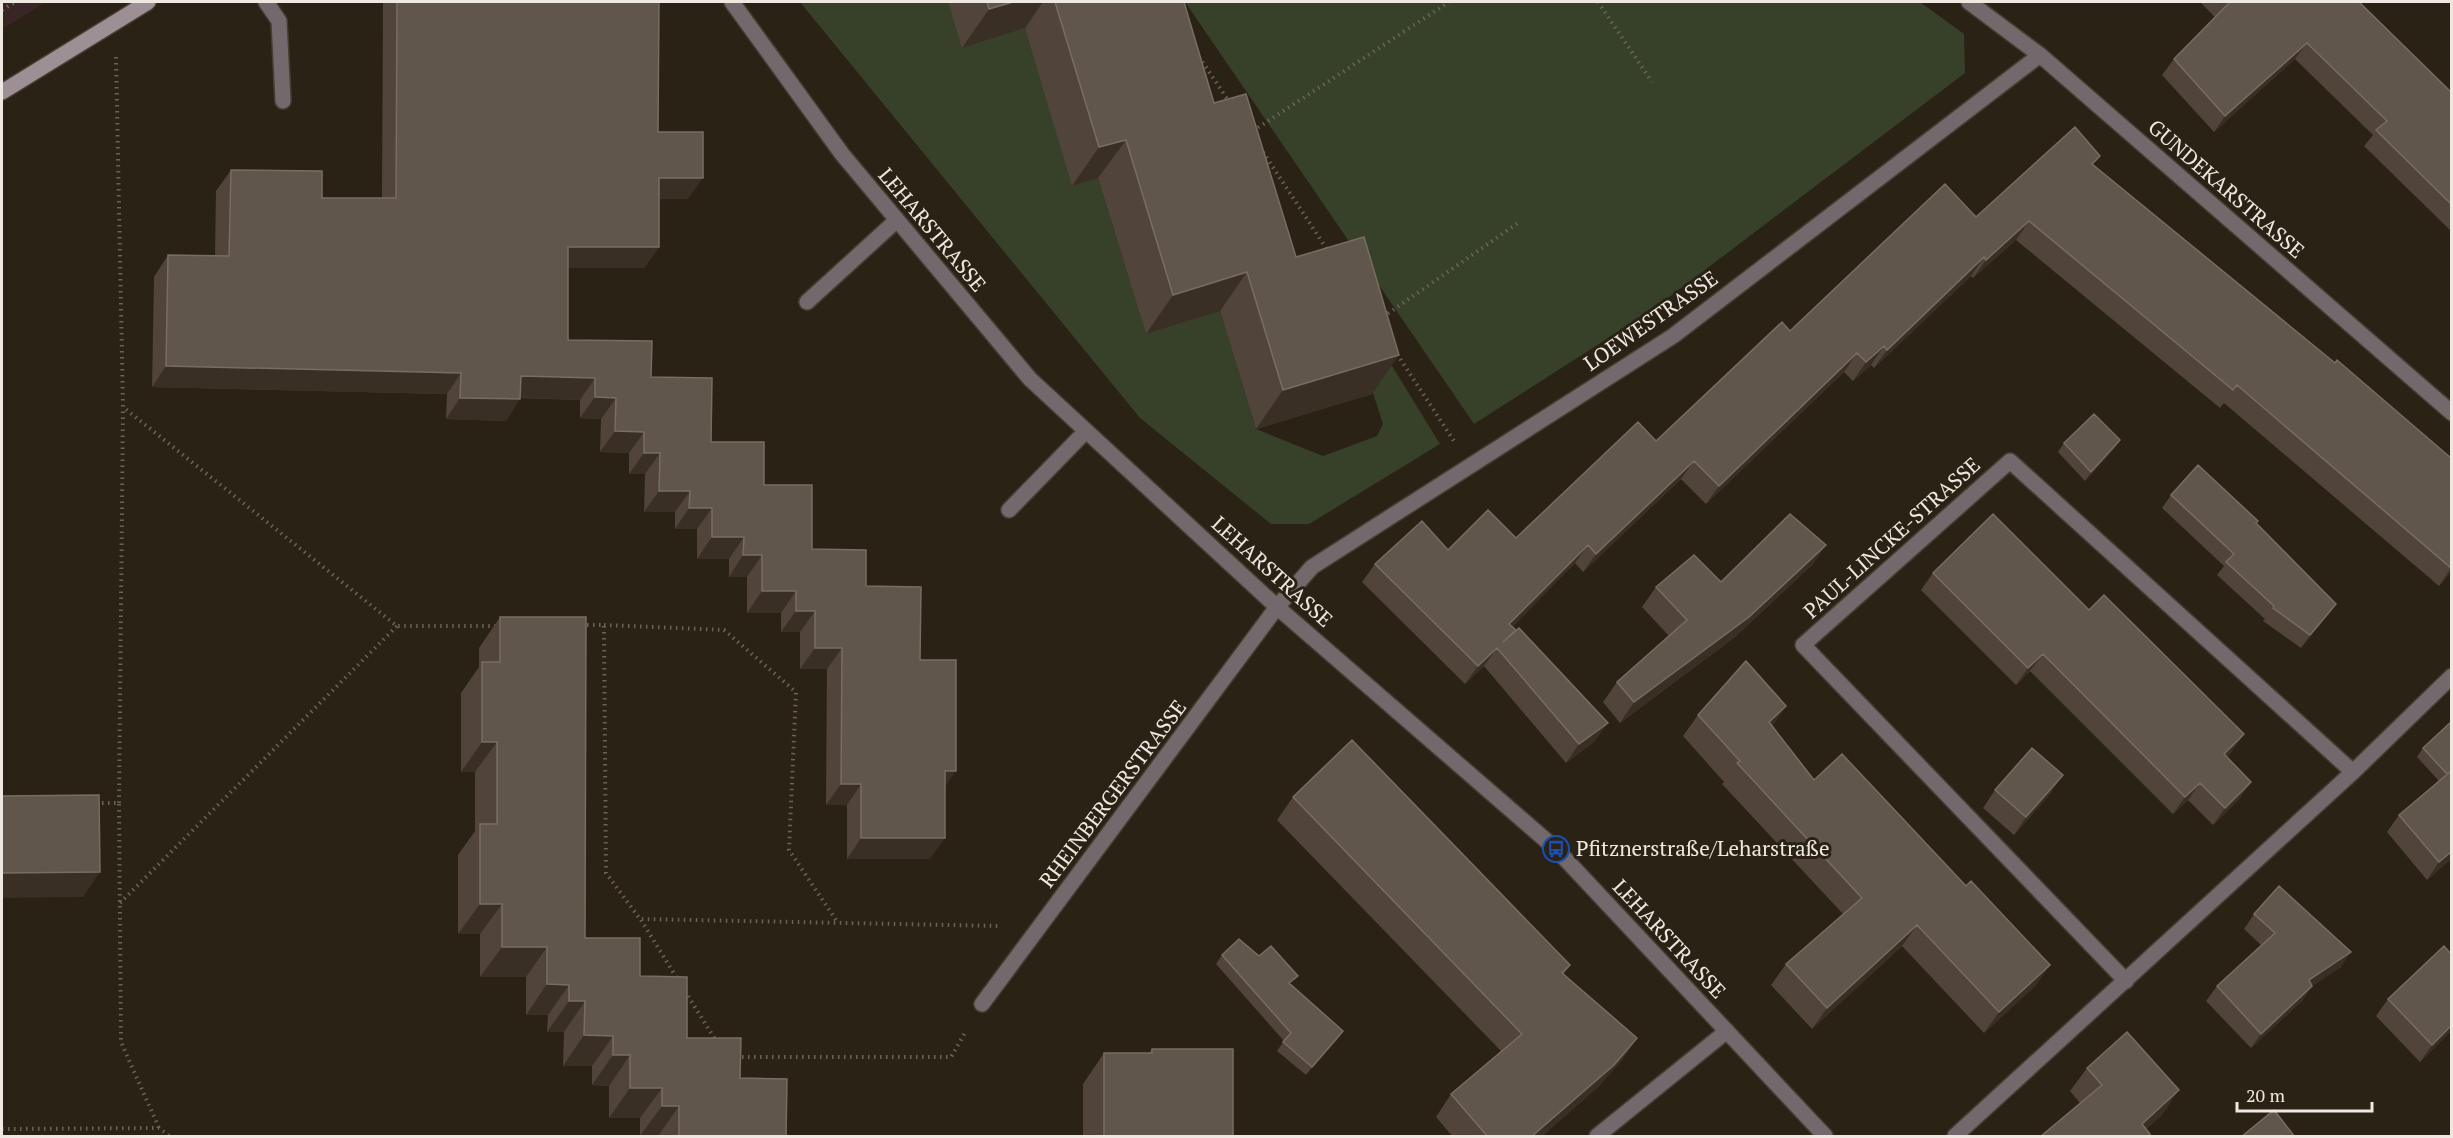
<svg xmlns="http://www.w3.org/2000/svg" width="2453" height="1138" font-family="'PT Serif',serif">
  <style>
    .commercial { fill: #392525 }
    .green { fill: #374029 }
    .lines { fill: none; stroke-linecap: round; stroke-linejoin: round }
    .lane-casing { stroke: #463e32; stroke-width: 18 }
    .street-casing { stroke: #463e32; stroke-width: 18 }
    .secondary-casing { stroke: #463e32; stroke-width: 18 }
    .path { stroke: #6b6358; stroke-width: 4; stroke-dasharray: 1.5 4.5; stroke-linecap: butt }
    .lane { stroke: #71696c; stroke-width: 15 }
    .street { stroke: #71696c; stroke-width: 15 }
    .secondary { stroke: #9d9095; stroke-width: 15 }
    .wall { fill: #50443b }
    .shaded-wall { fill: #3a2f24 }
    .building { fill: #61564c; stroke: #776d64; stroke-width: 1.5 }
    .labels { text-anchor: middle; stroke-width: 6; stroke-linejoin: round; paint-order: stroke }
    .street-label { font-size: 21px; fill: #efe8e1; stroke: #2b2216 }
    .poi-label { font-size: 21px; fill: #efe8e1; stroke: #2b2216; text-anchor: start }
  </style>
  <rect width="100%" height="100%" fill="#2b2216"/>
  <!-- commercial -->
  <path class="commercial" d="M 2,2 L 46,2 L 2,29 Z"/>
  <!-- green -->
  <path class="green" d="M 800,2 L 948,2 L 1025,28 L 1098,178 L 1146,333 L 1220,311 L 1256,429 L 1323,456 L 1377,436 L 1383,424 L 1346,309 L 1354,304 L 1440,444 L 1309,524 L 1271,524 L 1140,418 Z
    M 1185,2 L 1920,2 L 1964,34 L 1965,73 L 1652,310 L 1474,424 Z"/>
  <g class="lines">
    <defs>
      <path id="lane" d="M 266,2 L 279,21 L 283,101
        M 807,302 L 897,220
        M 1009,510 L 1086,431"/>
      <path id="street" d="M 732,2 L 842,154 L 1030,379 L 1277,607 L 1556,849 L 1825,1136
        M 1969,2 L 2040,55 L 2452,413
        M 2126,981 L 1803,645 L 2010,461 L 2353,772
        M 982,1004 L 1277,607 L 1312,567 L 1673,336 L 2040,55
        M 1597,1136 L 1727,1031
        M 1955,1136 L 2353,772 L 2452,676"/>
      <path id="secondary" d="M 2,92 L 148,2"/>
    </defs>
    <!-- lane casing -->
    <use href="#lane" class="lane-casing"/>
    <!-- street casing -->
    <use href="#street" class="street-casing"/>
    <!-- secondary casing -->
    <use href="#secondary" class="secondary-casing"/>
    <!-- path -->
    <path class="path" d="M 1598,2 L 1652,82
      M 2,10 L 15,2
      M 116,57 L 123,407 L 397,626 L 499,626
      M 1199,57 L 1230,103
      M 1253,131 L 1449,2
      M 1263,152 L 1328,251
      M 1383,317 L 1518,223
      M 1397,354 L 1454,441
      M 581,625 L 604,625 L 606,873 L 640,919 L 1001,926
      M 604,625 L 724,630 L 796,692 L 789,850 L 838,923
      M 96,803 L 119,803 L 121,1042 L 159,1128
      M 119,803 L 123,408
      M 120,903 L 397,626
      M 641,920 L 678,980
      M 685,991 L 716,1041
      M 736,1057 L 951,1057 L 966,1031
      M 2,1129 L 159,1128 L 169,1136"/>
    <!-- lane -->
    <use href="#lane" class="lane"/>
    <!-- street -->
    <use href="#street" class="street"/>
    <!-- secondary -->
    <use href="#secondary" class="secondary"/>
  </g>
  <!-- wall -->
  <path class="wall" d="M 383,2 L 659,2 L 658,132 L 688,199 L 659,199 L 659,247 L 644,268 L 568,268 L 568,340 L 651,377 L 711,442 L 764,485 L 812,549 L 866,586 L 920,660 L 945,786 L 930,859 L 847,859 L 847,805 L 826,805 L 827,669 L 800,669 L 800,632 L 781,632 L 781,613 L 747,613 L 747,577 L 729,577 L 729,559 L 697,559 L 697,529 L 675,529 L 675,512 L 644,512 L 645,474 L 629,474 L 629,453 L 600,452 L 601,419 L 580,418 L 580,400 L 520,398 L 506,421 L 446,419 L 447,394 L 152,387 L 154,277 L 168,255 L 215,256 L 216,191 L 231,170 L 322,198 L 382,198 Z
    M 948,2 L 1184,2 L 1214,103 L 1296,257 L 1372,394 L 1256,429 L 1220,311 L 1146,334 L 1098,178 L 1072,186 L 1025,28 L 962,48 Z
    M 2200,2 L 2359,2 L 2451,92 L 2451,231 L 2364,146 L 2373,135 L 2295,59 L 2214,132 L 2162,75 L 2174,59 L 2215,17 Z
    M 2094,165 L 2335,363 L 2451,458 L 2451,572 L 2439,586 L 2224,403 L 2220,408 L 2016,240 L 1973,278 L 1971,276 L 1874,368 L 1871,365 L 1853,381 L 1844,372 L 1706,504 L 1681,479 L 1583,572 L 1575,563 L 1512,627 L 1595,741 L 1566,763 L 1484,666 L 1465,684 L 1362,582 L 1375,564 L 1516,538 L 1656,441 L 1790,331 L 1976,217 Z
    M 2120,440 L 2114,449 L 2085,481 L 2058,452 L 2064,443 Z
    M 2171,495 L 2256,523 L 2336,604 L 2326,617 L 2301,648 L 2263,621 L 2265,619 L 2217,575 L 2224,566 L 2162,508 Z
    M 1826,545 L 1812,565 L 1735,637 L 1620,723 L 1603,702 L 1617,682 L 1669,636 L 1642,607 L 1656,587 L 1721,582 Z
    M 1933,573 L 2089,610 L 2244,734 L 2232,751 L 2227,757 L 2251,782 L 2239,799 L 2213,825 L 2188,800 L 2173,814 L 2030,671 L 2016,685 L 1921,590 Z
    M 500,617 L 585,938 L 640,976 L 687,1038 L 740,1078 L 786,1137 L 640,1136 L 640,1118 L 609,1118 L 609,1086 L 592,1085 L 592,1066 L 563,1066 L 564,1032 L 547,1032 L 548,1015 L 526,1015 L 526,977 L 480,977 L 480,934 L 458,934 L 458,855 L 475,831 L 475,772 L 461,772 L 461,693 L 479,667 L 479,648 Z
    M 1786,706 L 1772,726 L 1814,780 L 1966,886 L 2050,965 L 2035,986 L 1984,1033 L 1902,946 L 1812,1029 L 1771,985 L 1786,964 L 1843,914 L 1722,784 L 1724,782 L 1683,736 L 1698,715 Z
    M 2451,723 L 2451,859 L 2427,880 L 2387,832 L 2399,815 L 2439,781 L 2417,757 L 2423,748 Z
    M 1995,790 L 2051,793 L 2014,835 L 1983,808 Z
    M 1293,797 L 1570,965 L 1563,975 L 1637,1038 L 1622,1060 L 1598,1087 L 1541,1137 L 1453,1137 L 1436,1117 L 1451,1094 L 1501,1051 L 1277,820 Z
    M 2254,914 L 2341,967 L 2312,986 L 2302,1001 L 2251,1048 L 2206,1001 L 2217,986 L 2261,945 L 2244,929 Z
    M 1222,955 L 1291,985 L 1343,1031 L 1337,1040 L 1306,1075 L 1277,1051 L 1284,1041 L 1216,964 Z
    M 2388,999 L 2451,1031 L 2420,1062 L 2376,1016 Z
    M 1152,1049 L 1233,1137 L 1083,1137 L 1083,1084 L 1104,1053 L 1149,1053 Z
    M 2087,1068 L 2163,1114 L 2146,1129 L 2150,1134 L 2148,1137 L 2040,1137 L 2080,1103 L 2070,1091 Z"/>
  <!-- shaded-wall -->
  <path class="shaded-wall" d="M 1013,2 L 1043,2 L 1025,28 L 962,48 L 989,9 Z
    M 2307,43 L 2295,59 L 2214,132 L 2225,116 Z
    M 1126,140 L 1098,178 L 1072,186 L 1099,147 Z
    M 659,178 L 703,178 L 688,199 L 644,199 Z
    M 2029,221 L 2016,240 L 1973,278 L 1986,260 Z
    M 568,247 L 659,247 L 644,268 L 554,268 Z
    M 1984,257 L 1971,276 L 1874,368 L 1887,350 Z
    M 1247,272 L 1220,311 L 1146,334 L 1173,295 Z
    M 1884,346 L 1871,365 L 1853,381 L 1866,362 Z
    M 1857,353 L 1844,372 L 1706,504 L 1719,486 Z
    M 1399,355 L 1372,394 L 1256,429 L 1283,390 Z
    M 166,366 L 461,373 L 447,394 L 152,387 Z
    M 521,376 L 595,378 L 580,400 L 506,397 Z
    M 595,397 L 616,398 L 601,419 L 580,418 Z
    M 460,398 L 520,399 L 506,421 L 446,419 Z
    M 615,431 L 644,432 L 629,453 L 600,452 Z
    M 2120,440 L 2114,449 L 2085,481 L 2091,472 Z
    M 644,453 L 660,453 L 645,474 L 629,474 Z
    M 1694,461 L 1681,479 L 1583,572 L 1596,554 Z
    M 659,491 L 690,491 L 675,512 L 644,512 Z
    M 689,508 L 712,508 L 697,529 L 675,529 Z
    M 712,537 L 744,537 L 729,559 L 697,559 Z
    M 1588,545 L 1575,563 L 1497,643 L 1509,624 Z
    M 1826,545 L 1812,565 L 1735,637 L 1620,723 L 1634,702 Z
    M 743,555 L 762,555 L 747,577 L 729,577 Z
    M 2451,568 L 2451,572 L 2439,586 Z
    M 762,591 L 796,591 L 781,613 L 747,613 Z
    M 2336,604 L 2326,617 L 2301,648 L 2310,635 Z
    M 796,611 L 815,611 L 800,632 L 781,632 Z
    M 815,648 L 842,648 L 827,669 L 800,669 Z
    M 1497,648 L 1484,666 L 1465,684 L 1478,666 Z
    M 2043,654 L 2030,671 L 2016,685 L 2028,668 Z
    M 1786,706 L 1772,727 L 1769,722 Z
    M 1608,723 L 1595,741 L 1566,763 L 1579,744 Z
    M 2244,734 L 2232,751 L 2212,772 L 2224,754 Z
    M 482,742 L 497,742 L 475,772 L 461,772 Z
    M 945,771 L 956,771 L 941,792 Z
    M 2063,775 L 2051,793 L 2014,835 L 2026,817 Z
    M 2251,782 L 2239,799 L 2213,825 L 2225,808 Z
    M 2200,783 L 2188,800 L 2173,814 L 2185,797 Z
    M 841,784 L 861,784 L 847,805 L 826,805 Z
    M 861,838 L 945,838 L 930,859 L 847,859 Z
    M 2451,852 L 2451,859 L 2427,880 L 2439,862 Z
    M 100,872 L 83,897 L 2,898 L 2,873 Z
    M 480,904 L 502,904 L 480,934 L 458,934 Z
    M 1917,925 L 1902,946 L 1812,1029 L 1827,1008 Z
    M 502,947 L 547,947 L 526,977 L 480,977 Z
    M 2351,952 L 2341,967 L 2298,995 L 2309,980 Z
    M 2050,965 L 2035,986 L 1984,1033 L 1999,1012 Z
    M 547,984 L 569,985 L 548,1015 L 526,1015 Z
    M 2312,986 L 2302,1001 L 2251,1048 L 2261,1034 Z
    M 569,1001 L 585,1001 L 564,1032 L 547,1032 Z
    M 2451,1026 L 2451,1031 L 2420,1062 L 2432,1045 Z
    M 1343,1031 L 1337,1040 L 1306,1075 L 1312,1067 Z
    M 584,1035 L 613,1036 L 592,1066 L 563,1066 Z
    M 1637,1038 L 1622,1060 L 1598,1087 L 1541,1137 L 1531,1137 Z
    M 613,1055 L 630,1055 L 609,1086 L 592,1085 Z
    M 630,1088 L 662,1088 L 640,1118 L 609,1118 Z
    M 2179,1090 L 2163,1114 L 2138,1137 L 2142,1124 Z
    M 662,1106 L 679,1106 L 658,1136 L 640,1136 Z"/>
  <!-- building -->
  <path class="building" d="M 397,2 L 659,2 L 658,132 L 703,132 L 703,178 L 659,178 L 659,247 L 568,247 L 568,340 L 652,341 L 651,377 L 712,378 L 711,442 L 764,442 L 764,485 L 812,485 L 812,549 L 866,550 L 866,586 L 921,587 L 920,660 L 956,660 L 956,771 L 945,771 L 945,838 L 861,838 L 861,784 L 841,784 L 842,648 L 815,648 L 815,611 L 796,611 L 796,591 L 762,591 L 762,555 L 743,555 L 744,537 L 712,537 L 712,508 L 689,508 L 690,491 L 659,491 L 660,453 L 644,453 L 644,432 L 615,431 L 616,398 L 595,397 L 595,378 L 521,376 L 520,399 L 460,398 L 461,373 L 166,366 L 168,255 L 229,256 L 231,170 L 322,171 L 322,198 L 396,198 Z
    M 987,2 L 1013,2 L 989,9 Z
    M 1055,2 L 1184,2 L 1214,103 L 1246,94 L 1296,257 L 1364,237 L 1399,355 L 1283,390 L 1247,272 L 1173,295 L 1126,140 L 1099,147 Z
    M 2227,2 L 2359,2 L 2451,92 L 2451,204 L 2376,130 L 2387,121 L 2307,43 L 2225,116 L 2174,59 L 2229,3 Z
    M 2075,127 L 2100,156 L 2092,164 L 2335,363 L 2337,360 L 2451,458 L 2451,568 L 2237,385 L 2233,390 L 2029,221 L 1986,260 L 1984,257 L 1887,350 L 1884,346 L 1866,362 L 1857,353 L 1719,486 L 1694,461 L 1596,554 L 1588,545 L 1509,624 L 1516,630 L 1503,642 L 1519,628 L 1608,723 L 1579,744 L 1497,648 L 1478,666 L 1375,564 L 1422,521 L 1448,550 L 1488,510 L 1516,538 L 1638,422 L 1656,441 L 1782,322 L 1790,331 L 1945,184 L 1976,217 Z
    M 2094,414 L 2120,440 L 2091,472 L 2064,443 Z
    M 2198,465 L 2258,521 L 2256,523 L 2336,604 L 2310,635 L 2273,608 L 2274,606 L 2226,562 L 2234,554 L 2171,495 Z
    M 1790,514 L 1826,545 L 1749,617 L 1634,702 L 1617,682 L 1687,620 L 1656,587 L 1694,555 L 1721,582 Z
    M 1993,514 L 2089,610 L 2104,595 L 2244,734 L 2224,754 L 2251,782 L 2225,808 L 2200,783 L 2185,797 L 2043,654 L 2028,668 L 1933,573 Z
    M 500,617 L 586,617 L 585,938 L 640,938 L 640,976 L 687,977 L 687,1038 L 741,1038 L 740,1078 L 787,1079 L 786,1137 L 679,1137 L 679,1106 L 662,1106 L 662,1088 L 630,1088 L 630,1055 L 613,1055 L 613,1036 L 584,1035 L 585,1001 L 569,1001 L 569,985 L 547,984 L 547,947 L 502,947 L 502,904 L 480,904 L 480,824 L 497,824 L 497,742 L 482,742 L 482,662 L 500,662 Z
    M 1746,661 L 1786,706 L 1769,722 L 1814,780 L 1842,754 L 1966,886 L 1971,881 L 2050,965 L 1999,1012 L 1917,925 L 1827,1008 L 1786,964 L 1862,898 L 1737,763 L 1740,761 L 1698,715 Z
    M 2451,722 L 2451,771 L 2447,774 L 2423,748 Z
    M 1352,740 L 1570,965 L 1562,973 L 1637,1038 L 1614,1065 L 1531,1137 L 1488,1137 L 1451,1094 L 1522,1034 L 1293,797 Z
    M 2032,748 L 2063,775 L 2026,817 L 1995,790 Z
    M 2451,771 L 2451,852 L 2439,862 L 2399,815 Z
    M 99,795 L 100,872 L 2,873 L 2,796 Z
    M 2279,886 L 2351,952 L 2309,980 L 2312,986 L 2261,1034 L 2217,986 L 2275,933 L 2254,914 Z
    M 1239,939 L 1259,956 L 1271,946 L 1298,976 L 1289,983 L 1343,1031 L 1312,1067 L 1283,1042 L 1291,1033 L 1222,955 Z
    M 2444,946 L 2451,954 L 2451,1026 L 2432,1045 L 2388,999 Z
    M 2127,1032 L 2179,1090 L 2142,1124 L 2150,1134 L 2147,1137 L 2040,1137 L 2102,1085 L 2087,1068 Z
    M 1152,1049 L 1233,1049 L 1233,1137 L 1104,1137 L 1104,1053 L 1152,1053 Z
    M 2274,1110 L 2295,1137 L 2241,1137 Z"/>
  <!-- icons -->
  <defs>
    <symbol id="bus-ring" viewBox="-11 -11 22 22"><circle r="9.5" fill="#2b2216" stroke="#1a4fb4" stroke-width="1.5"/><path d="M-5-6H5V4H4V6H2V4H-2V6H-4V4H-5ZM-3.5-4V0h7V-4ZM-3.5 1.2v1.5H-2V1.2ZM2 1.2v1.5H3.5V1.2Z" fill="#1a4fb4"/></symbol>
  </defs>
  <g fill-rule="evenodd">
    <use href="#bus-ring" x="1541" y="834" width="30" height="30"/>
  </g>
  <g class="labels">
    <!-- street labels -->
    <g class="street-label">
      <text transform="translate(2226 189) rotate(41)" y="7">GUNDEKARSTRASSE</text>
      <text transform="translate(932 230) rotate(50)" y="7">LEHARSTRASSE</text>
      <text transform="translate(1651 321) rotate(-35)" y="7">LOEWESTRASSE</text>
      <text transform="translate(1892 538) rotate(-42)" y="7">PAUL-LINCKE-STRASSE</text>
      <text transform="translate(1272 572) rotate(42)" y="7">LEHARSTRASSE</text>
      <text transform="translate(1113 794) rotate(-53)" y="7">RHEINBERGERSTRASSE</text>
      <text transform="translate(1669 939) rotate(47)" y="7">LEHARSTRASSE</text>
    </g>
    <!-- poi labels -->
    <g class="poi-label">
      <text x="1576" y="856">Pfitznerstraße/Leharstraße</text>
    </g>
  </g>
  <!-- border -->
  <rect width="2453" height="1138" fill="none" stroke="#efe8e1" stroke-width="6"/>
  <!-- scale -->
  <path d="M2237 1102v9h135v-9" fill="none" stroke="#efe8e1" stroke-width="3"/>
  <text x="2246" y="1102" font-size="18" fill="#efe8e1" stroke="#2b2216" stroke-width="4.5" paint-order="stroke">20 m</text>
</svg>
